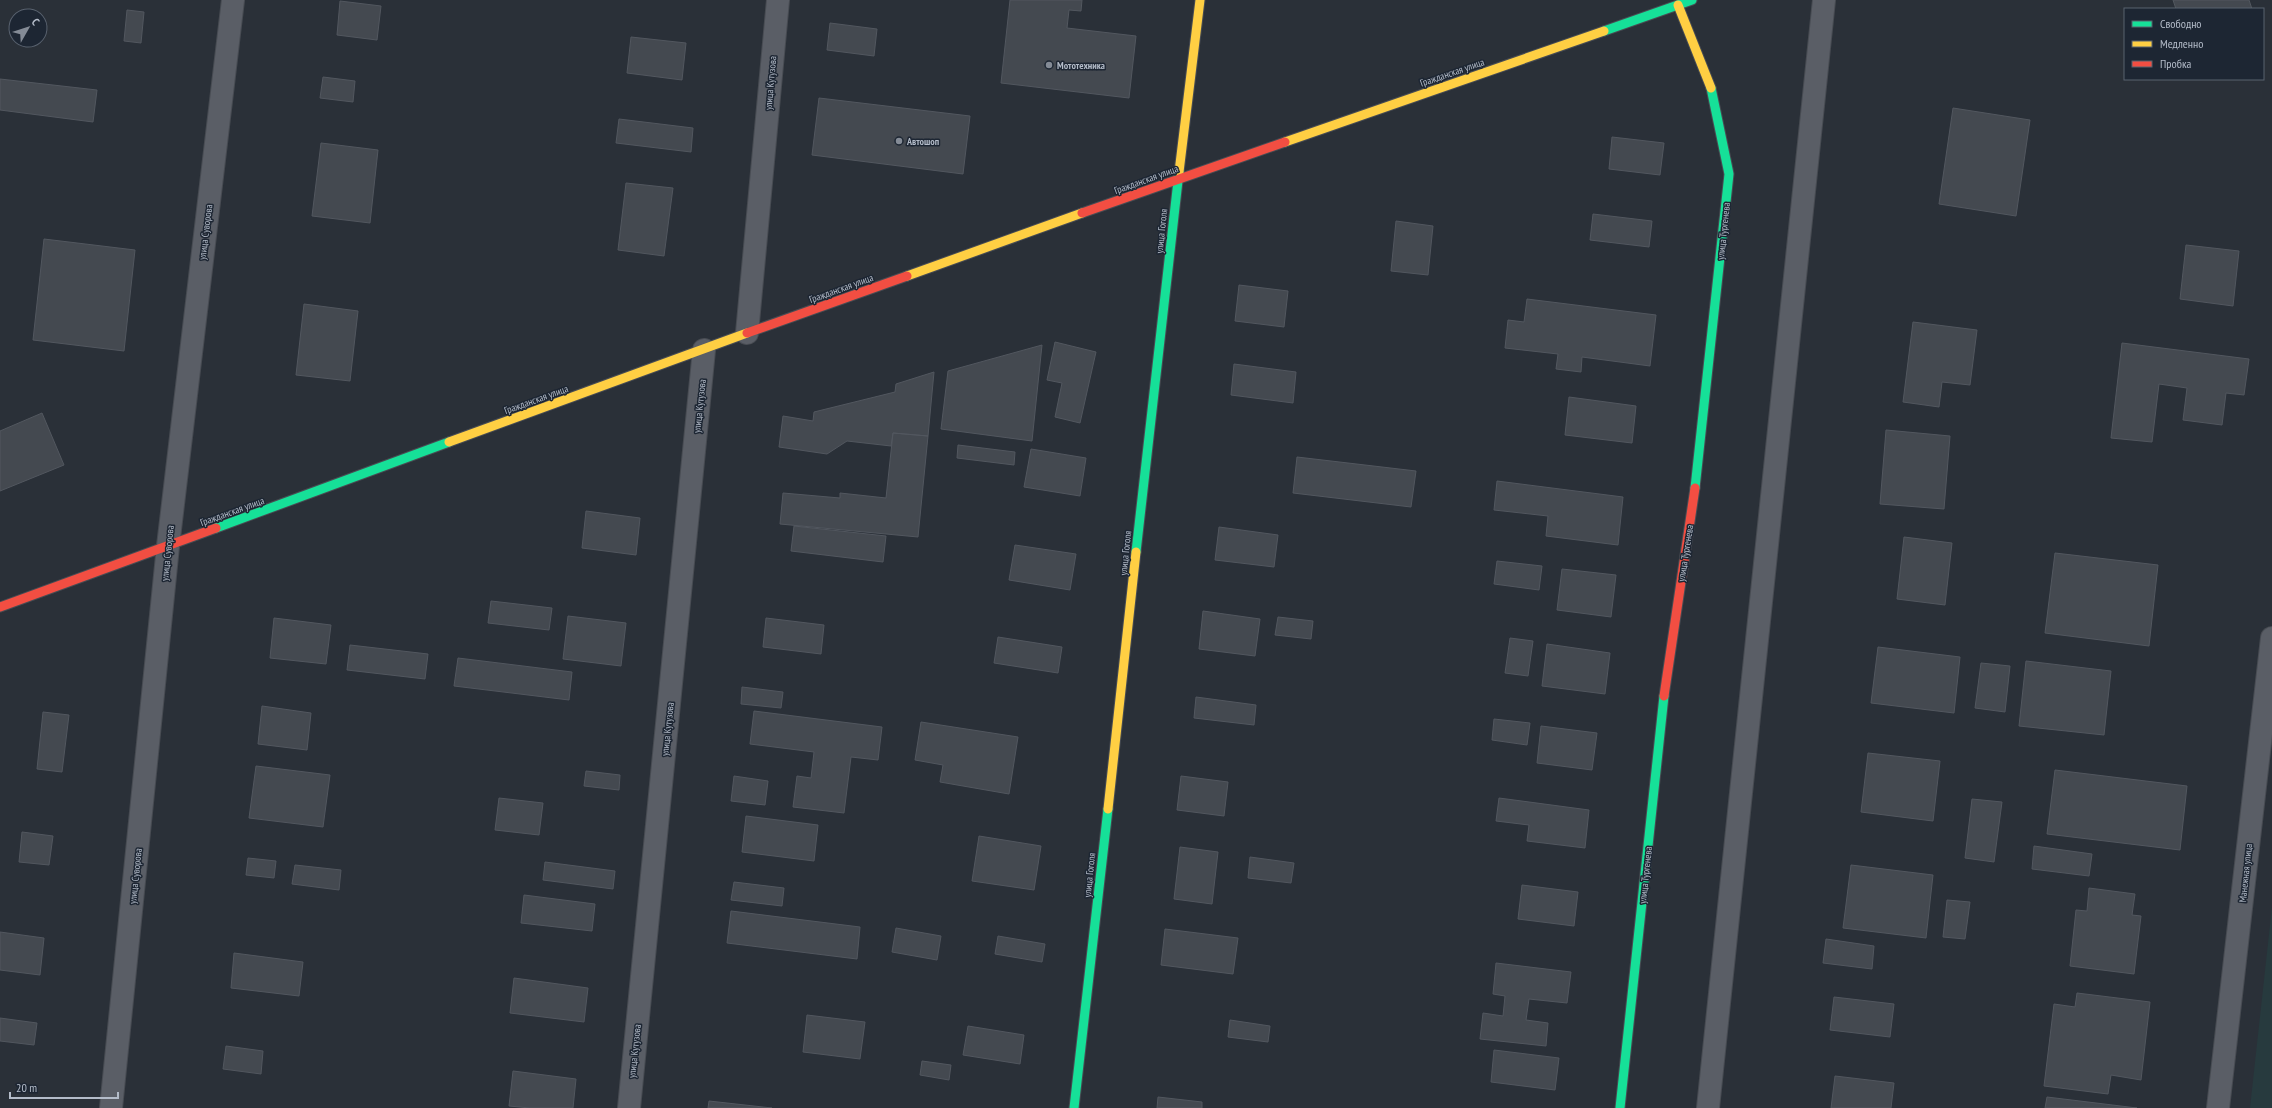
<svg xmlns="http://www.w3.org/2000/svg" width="2272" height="1108" font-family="'PT Sans Narrow',sans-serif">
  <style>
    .green { fill: #273a3e }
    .building { fill: #444950; stroke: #52575f }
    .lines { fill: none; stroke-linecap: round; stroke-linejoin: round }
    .street-casing { stroke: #484c53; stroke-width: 24 }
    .fast-casing { stroke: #484c53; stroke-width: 11 }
    .slow-casing { stroke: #484c53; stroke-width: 11 }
    .jam-casing { stroke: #484c53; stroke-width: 11 }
    .street { stroke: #5a5e66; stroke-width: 22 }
    .fast { stroke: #16e098; stroke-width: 9 }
    .slow { stroke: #ffcf43; stroke-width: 9 }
    .jam { stroke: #f24e42; stroke-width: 9 }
    .poi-dot { fill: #848b96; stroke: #1d2633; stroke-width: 1.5 }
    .labels { text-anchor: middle; stroke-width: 3; stroke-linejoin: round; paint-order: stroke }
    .poi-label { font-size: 10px; font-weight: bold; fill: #b4bcc9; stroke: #1d2633; text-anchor: start }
    .street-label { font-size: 10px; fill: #b4bcc9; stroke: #1d2633 }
  </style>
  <rect width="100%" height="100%" fill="#2a3038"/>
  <!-- green -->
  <path class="green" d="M 2272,907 L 2272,1108 L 2250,1108 Z"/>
  <!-- building -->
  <path class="building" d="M 1010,0 L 1082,0 L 1081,11 L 1069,10 L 1067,28 L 1136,36 L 1129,98 L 1001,83 Z
    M 2173,0 L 2249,0 L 2252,9 L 2176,9 Z
    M 340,1 L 381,6 L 377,40 L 337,35 Z
    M 127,10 L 144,12 L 141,43 L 124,41 Z
    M 830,23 L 877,29 L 874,56 L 827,50 Z
    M 631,37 L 686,43 L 682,80 L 627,73 Z
    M 323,77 L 355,81 L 353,102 L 320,98 Z
    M 0,79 L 97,90 L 93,122 L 0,110 Z
    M 819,98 L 970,116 L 963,174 L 812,155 Z
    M 1953,108 L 2030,120 L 2016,216 L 1939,204 Z
    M 619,119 L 693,128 L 691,152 L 616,143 Z
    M 1612,137 L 1664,143 L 1660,175 L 1609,169 Z
    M 321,143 L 378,150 L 370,223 L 312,216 Z
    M 626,183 L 673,188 L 664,256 L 618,250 Z
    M 1593,214 L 1652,221 L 1649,247 L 1590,240 Z
    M 1396,221 L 1433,226 L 1428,275 L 1391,271 Z
    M 44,239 L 135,250 L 124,351 L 33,340 Z
    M 2186,245 L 2239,251 L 2233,306 L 2180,299 Z
    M 1239,285 L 1288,291 L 1284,327 L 1235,321 Z
    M 1527,299 L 1656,315 L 1650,366 L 1582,357 L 1581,372 L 1556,369 L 1558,354 L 1505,348 L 1508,320 L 1524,322 Z
    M 304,304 L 358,311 L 350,381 L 296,375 Z
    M 1913,322 L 1977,330 L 1970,385 L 1942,382 L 1939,407 L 1903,402 Z
    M 1055,342 L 1096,352 L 1080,423 L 1055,417 L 1062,383 L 1047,380 Z
    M 2122,343 L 2249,359 L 2244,395 L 2226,393 L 2222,425 L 2183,420 L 2187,388 L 2159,384 L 2152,442 L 2111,438 Z
    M 1042,345 L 1032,441 L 941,429 L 948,371 Z
    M 1234,364 L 1296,372 L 1293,403 L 1231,395 Z
    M 934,372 L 928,436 L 893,433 L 891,446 L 847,441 L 827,454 L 779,447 L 783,416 L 813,421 L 814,412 L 895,392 L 896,384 Z
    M 1569,397 L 1636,406 L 1632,443 L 1565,435 Z
    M 42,413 L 64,465 L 0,491 L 0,431 Z
    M 1886,430 L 1950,436 L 1944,509 L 1880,504 Z
    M 893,433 L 928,436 L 918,537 L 780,524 L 783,493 L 840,498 L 840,493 L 886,498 Z
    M 958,445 L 1015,452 L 1014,465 L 957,458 Z
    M 1031,449 L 1086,458 L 1080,496 L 1024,487 Z
    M 1297,457 L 1416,471 L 1411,507 L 1293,493 Z
    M 1497,481 L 1623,497 L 1618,545 L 1546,536 L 1548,516 L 1494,510 Z
    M 586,511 L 640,518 L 636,555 L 582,548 Z
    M 794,526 L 886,536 L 883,562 L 791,551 Z
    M 1219,527 L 1278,535 L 1274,567 L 1215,560 Z
    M 1904,537 L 1952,543 L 1945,605 L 1897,599 Z
    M 1015,545 L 1076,554 L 1070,590 L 1009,580 Z
    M 2055,553 L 2158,565 L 2149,646 L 2045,633 Z
    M 1497,561 L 1542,566 L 1539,590 L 1494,584 Z
    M 1562,569 L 1616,575 L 1611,617 L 1557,610 Z
    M 491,601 L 552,608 L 549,630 L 488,623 Z
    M 1203,611 L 1260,619 L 1255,656 L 1199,649 Z
    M 568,616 L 626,623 L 621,666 L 563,659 Z
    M 1278,617 L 1313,621 L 1311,639 L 1275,635 Z
    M 274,618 L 331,625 L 326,664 L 270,658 Z
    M 766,618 L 824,625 L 821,654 L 763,647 Z
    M 998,637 L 1062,647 L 1058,673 L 994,663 Z
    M 1510,638 L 1533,641 L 1528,676 L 1505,673 Z
    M 1547,644 L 1610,653 L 1605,694 L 1542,686 Z
    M 350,645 L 428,654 L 425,679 L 347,670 Z
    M 1878,647 L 1960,657 L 1954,713 L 1871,703 Z
    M 458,658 L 572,672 L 569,700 L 454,686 Z
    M 2026,661 L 2111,671 L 2104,735 L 2019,726 Z
    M 1981,663 L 2010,666 L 2005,712 L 1975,708 Z
    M 742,687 L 783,692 L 781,708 L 741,704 Z
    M 1196,697 L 1256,705 L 1254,725 L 1194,718 Z
    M 262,706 L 311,713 L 307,750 L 258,744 Z
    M 754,711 L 882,727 L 878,760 L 851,757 L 844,813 L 793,807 L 797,776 L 811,778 L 814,752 L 750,744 Z
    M 43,712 L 69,715 L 62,772 L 37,769 Z
    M 1494,719 L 1530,723 L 1527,745 L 1492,740 Z
    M 921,722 L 1018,737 L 1009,794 L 940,782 L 943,765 L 915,760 Z
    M 1541,726 L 1597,733 L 1592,770 L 1537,763 Z
    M 1868,753 L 1940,761 L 1933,821 L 1861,812 Z
    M 256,766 L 330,775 L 323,827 L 249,818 Z
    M 2055,770 L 2187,786 L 2180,850 L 2047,834 Z
    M 586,771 L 620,775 L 619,790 L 584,786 Z
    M 734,776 L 768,781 L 765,805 L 731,801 Z
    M 1181,776 L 1228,782 L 1224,816 L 1177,810 Z
    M 499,798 L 543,803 L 539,835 L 495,830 Z
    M 1499,798 L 1589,810 L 1585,848 L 1527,841 L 1529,825 L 1496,821 Z
    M 1972,799 L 2002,802 L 1994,862 L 1965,858 Z
    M 746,816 L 818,825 L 814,861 L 742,852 Z
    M 22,832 L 53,836 L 49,865 L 19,862 Z
    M 979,836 L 1041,846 L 1034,890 L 972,881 Z
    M 2034,846 L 2092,854 L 2089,876 L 2032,869 Z
    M 1180,847 L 1218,852 L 1212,904 L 1174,899 Z
    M 1250,857 L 1294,863 L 1291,883 L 1248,878 Z
    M 248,858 L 276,861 L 274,878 L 246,875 Z
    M 545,862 L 615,871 L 613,889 L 543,880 Z
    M 295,865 L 341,870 L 339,890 L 292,884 Z
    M 1851,865 L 1933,875 L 1926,938 L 1843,928 Z
    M 734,882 L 784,888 L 782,906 L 731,900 Z
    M 1522,885 L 1578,892 L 1574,926 L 1518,919 Z
    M 2089,888 L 2135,894 L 2132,915 L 2141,916 L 2134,974 L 2070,966 L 2076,910 L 2087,911 Z
    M 524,895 L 595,904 L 592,931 L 521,923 Z
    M 1947,900 L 1970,902 L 1965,939 L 1943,937 Z
    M 731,911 L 860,927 L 857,959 L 727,943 Z
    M 896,928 L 941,936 L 937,960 L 892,952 Z
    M 1165,929 L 1238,938 L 1233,974 L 1161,965 Z
    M 0,932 L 44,938 L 40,975 L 0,970 Z
    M 998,936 L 1045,944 L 1042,962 L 995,954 Z
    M 1826,939 L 1874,946 L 1872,969 L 1823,963 Z
    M 234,953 L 303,962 L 299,996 L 231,988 Z
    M 1496,963 L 1571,972 L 1567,1003 L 1529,999 L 1526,1020 L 1548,1023 L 1546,1046 L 1480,1039 L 1483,1013 L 1503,1016 L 1505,996 L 1493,994 Z
    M 514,978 L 588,988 L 584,1022 L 510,1013 Z
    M 2077,993 L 2150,1002 L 2141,1080 L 2111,1075 L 2108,1094 L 2044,1086 L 2054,1004 L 2075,1007 Z
    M 1834,997 L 1894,1004 L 1890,1037 L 1830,1030 Z
    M 807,1015 L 865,1022 L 860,1059 L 803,1052 Z
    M 0,1018 L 37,1023 L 34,1045 L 0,1041 Z
    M 1230,1020 L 1270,1026 L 1268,1042 L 1228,1037 Z
    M 968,1026 L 1024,1035 L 1020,1064 L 963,1055 Z
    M 226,1046 L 263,1051 L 261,1074 L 223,1069 Z
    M 1494,1050 L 1559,1058 L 1555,1090 L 1491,1082 Z
    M 922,1061 L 951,1065 L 949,1080 L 920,1075 Z
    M 513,1071 L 576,1079 L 573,1108 L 530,1108 L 509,1106 Z
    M 1835,1076 L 1894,1083 L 1891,1108 L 1831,1108 Z
    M 1158,1097 L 1202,1102 L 1202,1108 L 1157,1108 Z
    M 2047,1097 L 2137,1108 L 2045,1108 Z
    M 709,1101 L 772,1108 L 708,1108 Z"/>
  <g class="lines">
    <defs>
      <path id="street" d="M 747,333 L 778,0
        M 111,1108 L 168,546 L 233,0
        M 629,1108 L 704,350
        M 1708,1108 L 1824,0
        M 2218,1108 L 2272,638"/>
      <path id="fast" d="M 1604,31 L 1692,0
        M 1695,488 L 1729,174 L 1711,88
        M 216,528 L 449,442
        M 1136,552 L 1179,172
        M 1074,1108 L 1108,809
        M 1620,1108 L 1664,696"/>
      <path id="slow" d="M 1678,5 L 1711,88
        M 1285,142 L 1604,31
        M 1179,172 L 1200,0
        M 907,276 L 1082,213
        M 449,442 L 747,333
        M 1108,809 L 1136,552"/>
      <path id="jam" d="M 1082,213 L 1285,142
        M 747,333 L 907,276
        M 0,607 L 216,528
        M 1664,696 L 1695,488"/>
    </defs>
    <!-- street casing -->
    <use href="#street" class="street-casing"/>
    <!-- fast casing -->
    <use href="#fast" class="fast-casing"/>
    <!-- slow casing -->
    <use href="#slow" class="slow-casing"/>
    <!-- jam casing -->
    <use href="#jam" class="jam-casing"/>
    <!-- street -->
    <use href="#street" class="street"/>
    <!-- fast -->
    <use href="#fast" class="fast"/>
    <!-- slow -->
    <use href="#slow" class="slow"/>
    <!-- jam -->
    <use href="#jam" class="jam"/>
  </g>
  <!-- markers -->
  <g class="poi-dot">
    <circle cx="1049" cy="65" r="4"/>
    <circle cx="899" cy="141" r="4"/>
  </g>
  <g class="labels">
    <!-- poi labels -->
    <g class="poi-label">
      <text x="1057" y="69">Мототехника</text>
      <text x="907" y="145">Автошоп</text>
    </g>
    <!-- street labels -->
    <g class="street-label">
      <text transform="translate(1452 72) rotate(-19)" y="4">Гражданская улица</text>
      <text transform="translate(770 83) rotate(-85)" y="4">улица Кутузова</text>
      <text transform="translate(1146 179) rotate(-20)" y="4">Гражданская улица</text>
      <text transform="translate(1161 231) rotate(-84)" y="4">улица Гоголя</text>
      <text transform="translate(1723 231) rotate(-84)" y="4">улица Тургенева</text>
      <text transform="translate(205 232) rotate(-83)" y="4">улица Суворова</text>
      <text transform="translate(841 288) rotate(-20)" y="4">Гражданская улица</text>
      <text transform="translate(536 399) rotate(-20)" y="4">Гражданская улица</text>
      <text transform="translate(699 406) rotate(-84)" y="4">улица Кутузова</text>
      <text transform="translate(232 511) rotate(-20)" y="4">Гражданская улица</text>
      <text transform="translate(167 553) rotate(-84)" y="4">улица Суворова</text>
      <text transform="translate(1125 553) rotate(-84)" y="4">улица Гоголя</text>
      <text transform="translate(1685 553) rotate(-81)" y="4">улица Тургенева</text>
      <text transform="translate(667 729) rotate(-84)" y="4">улица Кутузова</text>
      <text transform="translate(2245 873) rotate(-84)" y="4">Манежная улица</text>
      <text transform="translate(1089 875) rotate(-84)" y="4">улица Гоголя</text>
      <text transform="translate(1645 875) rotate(-84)" y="4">улица Тургенева</text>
      <text transform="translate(135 876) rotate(-84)" y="4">улица Суворова</text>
      <text transform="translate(634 1051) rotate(-84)" y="4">улица Кутузова</text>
    </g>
  </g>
  <!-- legend -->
  <rect x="2124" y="8" width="140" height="72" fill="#1d2633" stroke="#59626f"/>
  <rect x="2132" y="21" width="20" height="6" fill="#16e098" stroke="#59626f"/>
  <text x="2160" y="28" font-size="12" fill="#b4bcc9">Свободно</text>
  <rect x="2132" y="41" width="20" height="6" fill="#ffcf43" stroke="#59626f"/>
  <text x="2160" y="48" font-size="12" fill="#b4bcc9">Медленно</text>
  <rect x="2132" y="61" width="20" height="6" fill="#f24e42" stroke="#59626f"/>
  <text x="2160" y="68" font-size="12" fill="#b4bcc9">Пробка</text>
  <!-- north arrow -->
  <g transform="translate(28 28) rotate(51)"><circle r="19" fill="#1d2633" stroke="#59626f"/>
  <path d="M0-3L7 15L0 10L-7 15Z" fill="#848b96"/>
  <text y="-6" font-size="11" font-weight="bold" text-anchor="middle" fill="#b4bcc9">С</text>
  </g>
  <!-- scale -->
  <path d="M10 1092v6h108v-6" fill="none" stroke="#b4bcc9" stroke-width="2"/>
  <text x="16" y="1092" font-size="12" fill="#b4bcc9" stroke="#1d2633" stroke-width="3" paint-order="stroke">20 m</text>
</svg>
